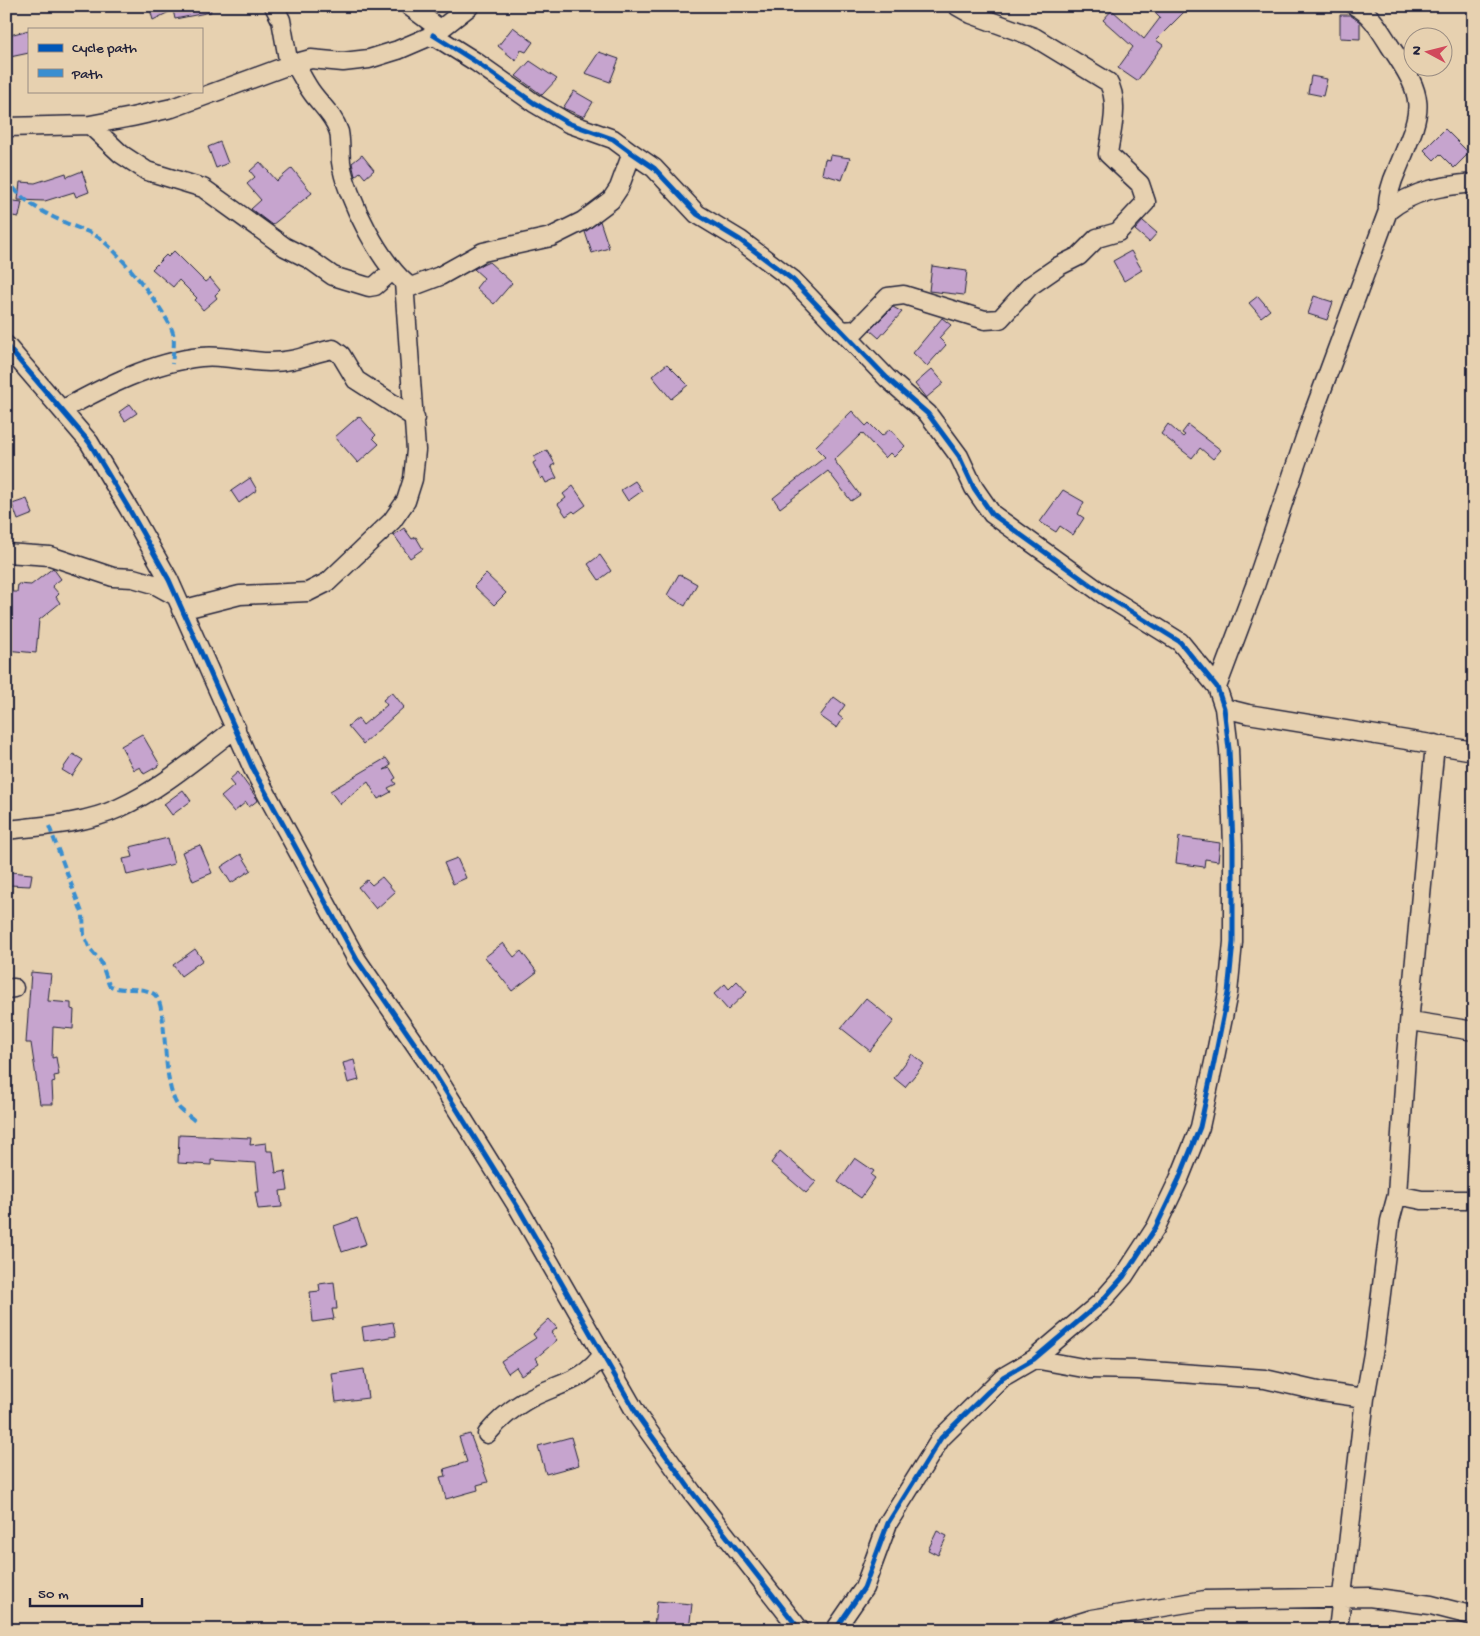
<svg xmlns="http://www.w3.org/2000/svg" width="1480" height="1636" font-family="'Gochi Hand',sans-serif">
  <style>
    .building { fill: #c6a4ce; stroke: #22223b }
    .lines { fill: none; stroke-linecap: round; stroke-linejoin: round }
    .minor-casing { stroke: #22223b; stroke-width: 21 }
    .minor { stroke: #e7d1b0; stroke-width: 18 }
    .quiet { stroke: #398ed0; stroke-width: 4; stroke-dasharray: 8 4; stroke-linecap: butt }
    .cycleway-casing { stroke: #e7d1b0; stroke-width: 8 }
    .cycleway { stroke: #0057b8; stroke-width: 5 }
  </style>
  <rect width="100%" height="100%" fill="#e7d1b0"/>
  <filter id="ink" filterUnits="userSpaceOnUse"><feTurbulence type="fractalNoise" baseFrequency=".02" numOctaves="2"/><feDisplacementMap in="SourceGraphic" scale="10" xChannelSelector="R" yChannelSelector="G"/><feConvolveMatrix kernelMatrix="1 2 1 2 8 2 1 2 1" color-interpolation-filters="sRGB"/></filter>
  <g filter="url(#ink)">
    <!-- building -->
    <path class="building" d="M 149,6 L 210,6 L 211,12 L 175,19 L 173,10 L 153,20 Z
      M 1160,6 L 1190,6 L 1156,40 L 1163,45 L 1137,81 L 1118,68 L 1133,47 L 1103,20 L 1112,10 L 1144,39 L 1160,18 L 1154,12 Z
      M 1340,15 L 1350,15 L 1360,22 L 1360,39 L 1340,38 Z
      M 513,27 L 533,42 L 526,52 L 521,50 L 516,61 L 498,46 Z
      M 29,30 L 29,53 L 10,57 L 6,36 Z
      M 599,52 L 619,59 L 610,82 L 585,73 Z
      M 530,61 L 557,79 L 542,95 L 516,76 Z
      M 1311,76 L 1327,79 L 1323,96 L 1308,93 Z
      M 574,91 L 593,102 L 584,117 L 563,108 Z
      M 1445,129 L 1469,153 L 1454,168 L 1440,154 L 1434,160 L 1424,150 Z
      M 220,142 L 228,163 L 216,168 L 208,147 Z
      M 362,155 L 374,170 L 365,178 L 360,172 L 355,176 L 352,163 Z
      M 830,155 L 850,158 L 842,180 L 822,174 L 825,159 L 829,160 Z
      M 260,162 L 277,181 L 292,168 L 312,193 L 272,225 L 251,209 L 261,200 L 247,184 L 255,177 L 250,171 Z
      M 82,171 L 89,192 L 76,197 L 74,192 L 45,201 L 18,200 L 20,182 L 35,183 L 66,173 L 67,177 Z
      M 6,200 L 22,202 L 19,217 L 6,215 Z
      M 600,221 L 609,248 L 592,253 L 585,232 Z
      M 1143,221 L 1157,233 L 1149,242 L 1135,230 Z
      M 174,251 L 205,282 L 210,278 L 220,290 L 215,295 L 217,298 L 203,310 L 195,300 L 197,298 L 179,280 L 173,287 L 152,269 L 166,255 L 168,257 Z
      M 1131,251 L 1142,270 L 1124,281 L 1113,261 Z
      M 489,262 L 512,283 L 494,304 L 476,288 L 484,278 L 474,269 Z
      M 932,266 L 967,271 L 964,295 L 929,291 Z
      M 1258,296 L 1270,310 L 1261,317 L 1249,303 Z
      M 1314,296 L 1333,302 L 1327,320 L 1308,314 Z
      M 893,307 L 902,312 L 879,338 L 870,330 Z
      M 942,318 L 951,325 L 939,338 L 946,345 L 927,366 L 913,353 Z
      M 667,364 L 688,385 L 671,399 L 652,376 Z
      M 932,369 L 944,383 L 926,398 L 915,384 Z
      M 130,404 L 137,413 L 125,421 L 119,412 Z
      M 852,411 L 866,426 L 869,423 L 882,436 L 890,429 L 905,446 L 894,457 L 890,453 L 885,458 L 862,433 L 834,460 L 860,495 L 851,501 L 828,471 L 780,508 L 773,498 L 825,457 L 815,447 Z
      M 359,416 L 376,435 L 373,438 L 379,444 L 358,463 L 335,437 Z
      M 1168,424 L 1183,437 L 1185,435 L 1182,433 L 1188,425 L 1221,450 L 1213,459 L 1200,448 L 1192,458 L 1161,434 Z
      M 547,450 L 555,464 L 551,466 L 557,478 L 546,483 L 543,477 L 541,479 L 533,463 L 536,461 L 534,457 Z
      M 250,478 L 257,490 L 239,503 L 231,491 Z
      M 635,481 L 642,491 L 628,501 L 621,490 Z
      M 573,486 L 586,505 L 575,513 L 573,511 L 566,516 L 558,504 L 566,498 L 563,494 Z
      M 1063,490 L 1084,502 L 1078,514 L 1084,518 L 1073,535 L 1060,526 L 1056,532 L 1040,522 Z
      M 27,499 L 33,514 L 18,520 L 12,504 Z
      M 404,528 L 412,539 L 416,537 L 423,549 L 410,558 L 394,535 Z
      M 600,555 L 611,571 L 599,580 L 588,564 Z
      M 53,568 L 61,579 L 52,586 L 59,594 L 56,597 L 60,603 L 39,620 L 36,653 L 6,650 L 6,609 L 10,609 L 12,592 L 17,592 L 18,584 L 31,585 Z
      M 486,574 L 506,593 L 494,605 L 474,586 Z
      M 679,574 L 697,584 L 685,606 L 667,595 Z
      M 392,692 L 404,707 L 363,744 L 348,726 L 358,718 L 363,725 L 387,705 L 383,700 Z
      M 834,697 L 845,705 L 838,715 L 843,719 L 837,728 L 820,716 Z
      M 142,734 L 160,765 L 144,774 L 140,767 L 134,770 L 121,746 Z
      M 73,754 L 83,760 L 72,776 L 62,770 Z
      M 386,758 L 391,765 L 384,770 L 390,768 L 396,778 L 393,780 L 396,784 L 388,788 L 391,792 L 378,799 L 368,782 L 340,804 L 330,791 Z
      M 238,772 L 258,800 L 249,807 L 246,802 L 234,812 L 221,797 L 234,786 L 229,780 Z
      M 183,790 L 191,801 L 172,815 L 164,804 Z
      M 1179,837 L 1220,843 L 1218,861 L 1205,859 L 1204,867 L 1176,863 Z
      M 168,838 L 174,864 L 127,875 L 123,859 L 133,857 L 130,847 Z
      M 200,845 L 212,873 L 193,881 L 182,852 Z
      M 241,854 L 251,870 L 231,883 L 221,867 Z
      M 457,858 L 466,878 L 453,884 L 444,863 Z
      M 10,872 L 32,874 L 30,886 L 9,885 Z
      M 382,877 L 395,892 L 376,909 L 358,887 L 367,880 L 372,885 Z
      M 503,943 L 514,957 L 521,951 L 537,972 L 512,991 L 485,957 Z
      M 195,949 L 203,960 L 181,976 L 173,965 Z
      M 31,972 L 51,974 L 48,1001 L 71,1003 L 71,1009 L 74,1010 L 73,1029 L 53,1027 L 52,1058 L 56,1057 L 59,1075 L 54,1076 L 55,1082 L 52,1083 L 53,1104 L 40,1104 L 31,1043 L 26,1043 Z
      M 737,981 L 747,992 L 728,1010 L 714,994 L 725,984 L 729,989 Z
      M 866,998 L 894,1021 L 870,1051 L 841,1028 Z
      M 912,1054 L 924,1064 L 905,1087 L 894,1078 Z
      M 354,1060 L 359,1080 L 348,1083 L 343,1063 Z
      M 179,1135 L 251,1138 L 250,1145 L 266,1143 L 267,1151 L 273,1151 L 276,1173 L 285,1171 L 288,1190 L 280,1191 L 282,1207 L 258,1209 L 255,1192 L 259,1192 L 256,1163 L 211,1160 L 211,1165 L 178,1163 Z
      M 780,1151 L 816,1182 L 806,1193 L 771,1163 Z
      M 855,1158 L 874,1171 L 871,1175 L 875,1178 L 861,1198 L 838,1182 Z
      M 357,1218 L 366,1244 L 342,1252 L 334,1226 Z
      M 334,1282 L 337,1309 L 332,1309 L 334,1319 L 313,1322 L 310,1292 L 320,1291 L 319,1284 Z
      M 549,1319 L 557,1328 L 551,1333 L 557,1340 L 536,1358 L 539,1363 L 521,1375 L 516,1367 L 508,1373 L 501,1361 L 536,1338 L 533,1334 Z
      M 393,1322 L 396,1336 L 364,1341 L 362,1327 Z
      M 364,1369 L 368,1398 L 336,1402 L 332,1374 Z
      M 470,1434 L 488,1482 L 477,1485 L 478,1490 L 446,1499 L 440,1477 L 446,1476 L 444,1469 L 467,1462 L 459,1437 Z
      M 571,1437 L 579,1465 L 546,1474 L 538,1446 Z
      M 937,1531 L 947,1536 L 938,1555 L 928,1550 Z
      M 657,1601 L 692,1604 L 689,1630 L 654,1627 Z"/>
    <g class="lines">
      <defs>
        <path id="minor" d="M 274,6 L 281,20 L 289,65
          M 409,6 L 440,29
          M 1355,6 C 1371,13 1381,32 1390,46 C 1429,103 1422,109 1397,170 C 1391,183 1387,197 1388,211
          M 433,35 L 476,62 L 534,103 L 568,123 L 613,139 L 632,153 L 654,168 L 697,214 L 740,240 L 793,280 L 887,378 L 928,414 L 959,456 L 974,488 L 992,514 L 1103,594 L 1180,642 L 1217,687 L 1224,708 L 1229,749 L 1233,844 L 1233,942 L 1228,993 L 1214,1062 L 1200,1127 L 1179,1179 L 1156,1227 L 1124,1276 L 1100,1303 L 1034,1359 L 1003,1377 L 941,1438 L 888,1523 L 864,1588 L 835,1630
          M 295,64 C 301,74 306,85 313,94 C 322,106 334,116 339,132 C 341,142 340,152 341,162 C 345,195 383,270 411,287 L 440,276 L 483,252 L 551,237 L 583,221 L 611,200 L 619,188 L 632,153
          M 90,125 L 121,154 L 147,171 L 203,188 L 285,247 L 309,259 L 333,276 L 369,287 L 375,286 L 393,270
          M 6,127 L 90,125 L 132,117 L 172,108 L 289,65 L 311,59 L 343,62 L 369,59 L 398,50 L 433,35 L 470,6
          M 841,331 L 856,330 L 888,297 L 904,295 L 985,320 L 1000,319 L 1030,286 L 1059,266 L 1079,256 L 1097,238 L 1118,232 L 1146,202 L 1140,184 L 1108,154 C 1111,132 1120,102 1108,82 L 1034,37 L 971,14 L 957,6
          M 6,345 L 89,442 L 129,509 L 169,580 L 253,769 L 357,960 L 428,1063 L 519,1209 L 639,1418 L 692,1492 L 800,1630
          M 62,410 C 104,387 152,362 201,357 C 223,354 246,362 269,362 C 297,362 308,354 333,349 L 341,355 L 356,380 L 415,418
          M 6,553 L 50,556 L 113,577 L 133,578 L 154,584 L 176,596
          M 181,610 L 240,595 L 308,592 L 328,582 L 392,521 L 406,501 L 413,479 L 416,450 L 404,282
          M 1217,687 L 1255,586 L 1313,414 L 1388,211 C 1414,190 1441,186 1474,183
          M 1224,708 L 1248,714 L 1474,751
          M 6,830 C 43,826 84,824 119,808 C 161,789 199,756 236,728
          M 6,989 L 14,988
          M 1411,1021 L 1474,1031
          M 1397,1195 L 1422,1200 L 1474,1200
          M 1034,1359 L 1089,1369 L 1138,1370 L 1265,1379 L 1322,1392 L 1365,1398
          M 487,1434 C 498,1421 510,1410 525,1401 C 555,1383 583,1384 603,1354
          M 1056,1630 L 1092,1619 L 1205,1600 L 1369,1597 L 1431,1605 L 1474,1616
          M 1338,1630 L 1365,1398 L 1375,1342 L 1390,1221 L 1397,1195 L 1406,1056 L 1435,744"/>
      </defs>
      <!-- minor casing -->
      <use href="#minor" class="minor-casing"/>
      <!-- minor -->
      <use href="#minor" class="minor"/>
      <!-- quiet -->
      <path class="quiet" d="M 6,178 C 20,200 43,213 66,223 C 77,228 88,231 98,237 C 116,248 168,313 173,333 C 175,342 173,354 172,364
        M 49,826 L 83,915 L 84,935 L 90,949 L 101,962 L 109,985 C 122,993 141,985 154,994 C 170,1005 159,1085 180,1109 C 184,1113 191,1117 195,1121"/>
      <defs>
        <path id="cycleway" d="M 433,35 L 476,62 L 534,103 L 568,123 L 613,139 L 632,153 L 654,168 L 697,214 L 740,240 L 793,280 L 887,378 L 928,414 L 959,456 L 974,488 L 992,514 L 1103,594 L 1180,642 L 1217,687 L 1224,708 L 1229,749 L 1233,844 L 1233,942 L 1228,993 L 1214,1062 L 1200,1127 L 1179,1179 L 1156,1227 L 1124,1276 L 1100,1303 L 1034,1359 L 1003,1377 L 941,1438 L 888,1523 L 864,1588 L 835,1630
          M 6,345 L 89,442 L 129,509 L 169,580 L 253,769 L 357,960 L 428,1063 L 519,1209 L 639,1418 L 692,1492 L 800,1630"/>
      </defs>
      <!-- cycleway casing -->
      <use href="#cycleway" class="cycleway-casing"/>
      <!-- cycleway -->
      <use href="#cycleway" class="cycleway"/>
    </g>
  </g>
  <!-- margin -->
  <rect width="1480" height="1636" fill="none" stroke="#e7d1b0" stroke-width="25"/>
  <rect x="12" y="12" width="1455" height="1611" fill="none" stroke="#22223b" stroke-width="2" filter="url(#ink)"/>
  <!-- legend -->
  <rect x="28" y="28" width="175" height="65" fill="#e7d1b0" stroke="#988b81"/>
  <rect x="38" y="44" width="25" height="8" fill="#0057b8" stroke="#988b81"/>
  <text x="72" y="52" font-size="15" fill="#22223b">Cycle path</text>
  <rect x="38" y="69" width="25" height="8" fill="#398ed0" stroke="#988b81"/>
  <text x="72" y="78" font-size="15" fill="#22223b">Path</text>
  <!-- north arrow -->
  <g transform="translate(1428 52) rotate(277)"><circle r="24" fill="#e7d1b0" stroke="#988b81"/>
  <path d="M0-4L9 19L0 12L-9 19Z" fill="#d1495b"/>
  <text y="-8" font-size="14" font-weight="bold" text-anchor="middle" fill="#22223b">N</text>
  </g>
  <!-- scale -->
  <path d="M30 1598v8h112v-8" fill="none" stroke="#22223b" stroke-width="2.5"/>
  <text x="38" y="1598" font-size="15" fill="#22223b" stroke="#e7d1b0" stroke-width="4" paint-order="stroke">50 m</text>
</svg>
